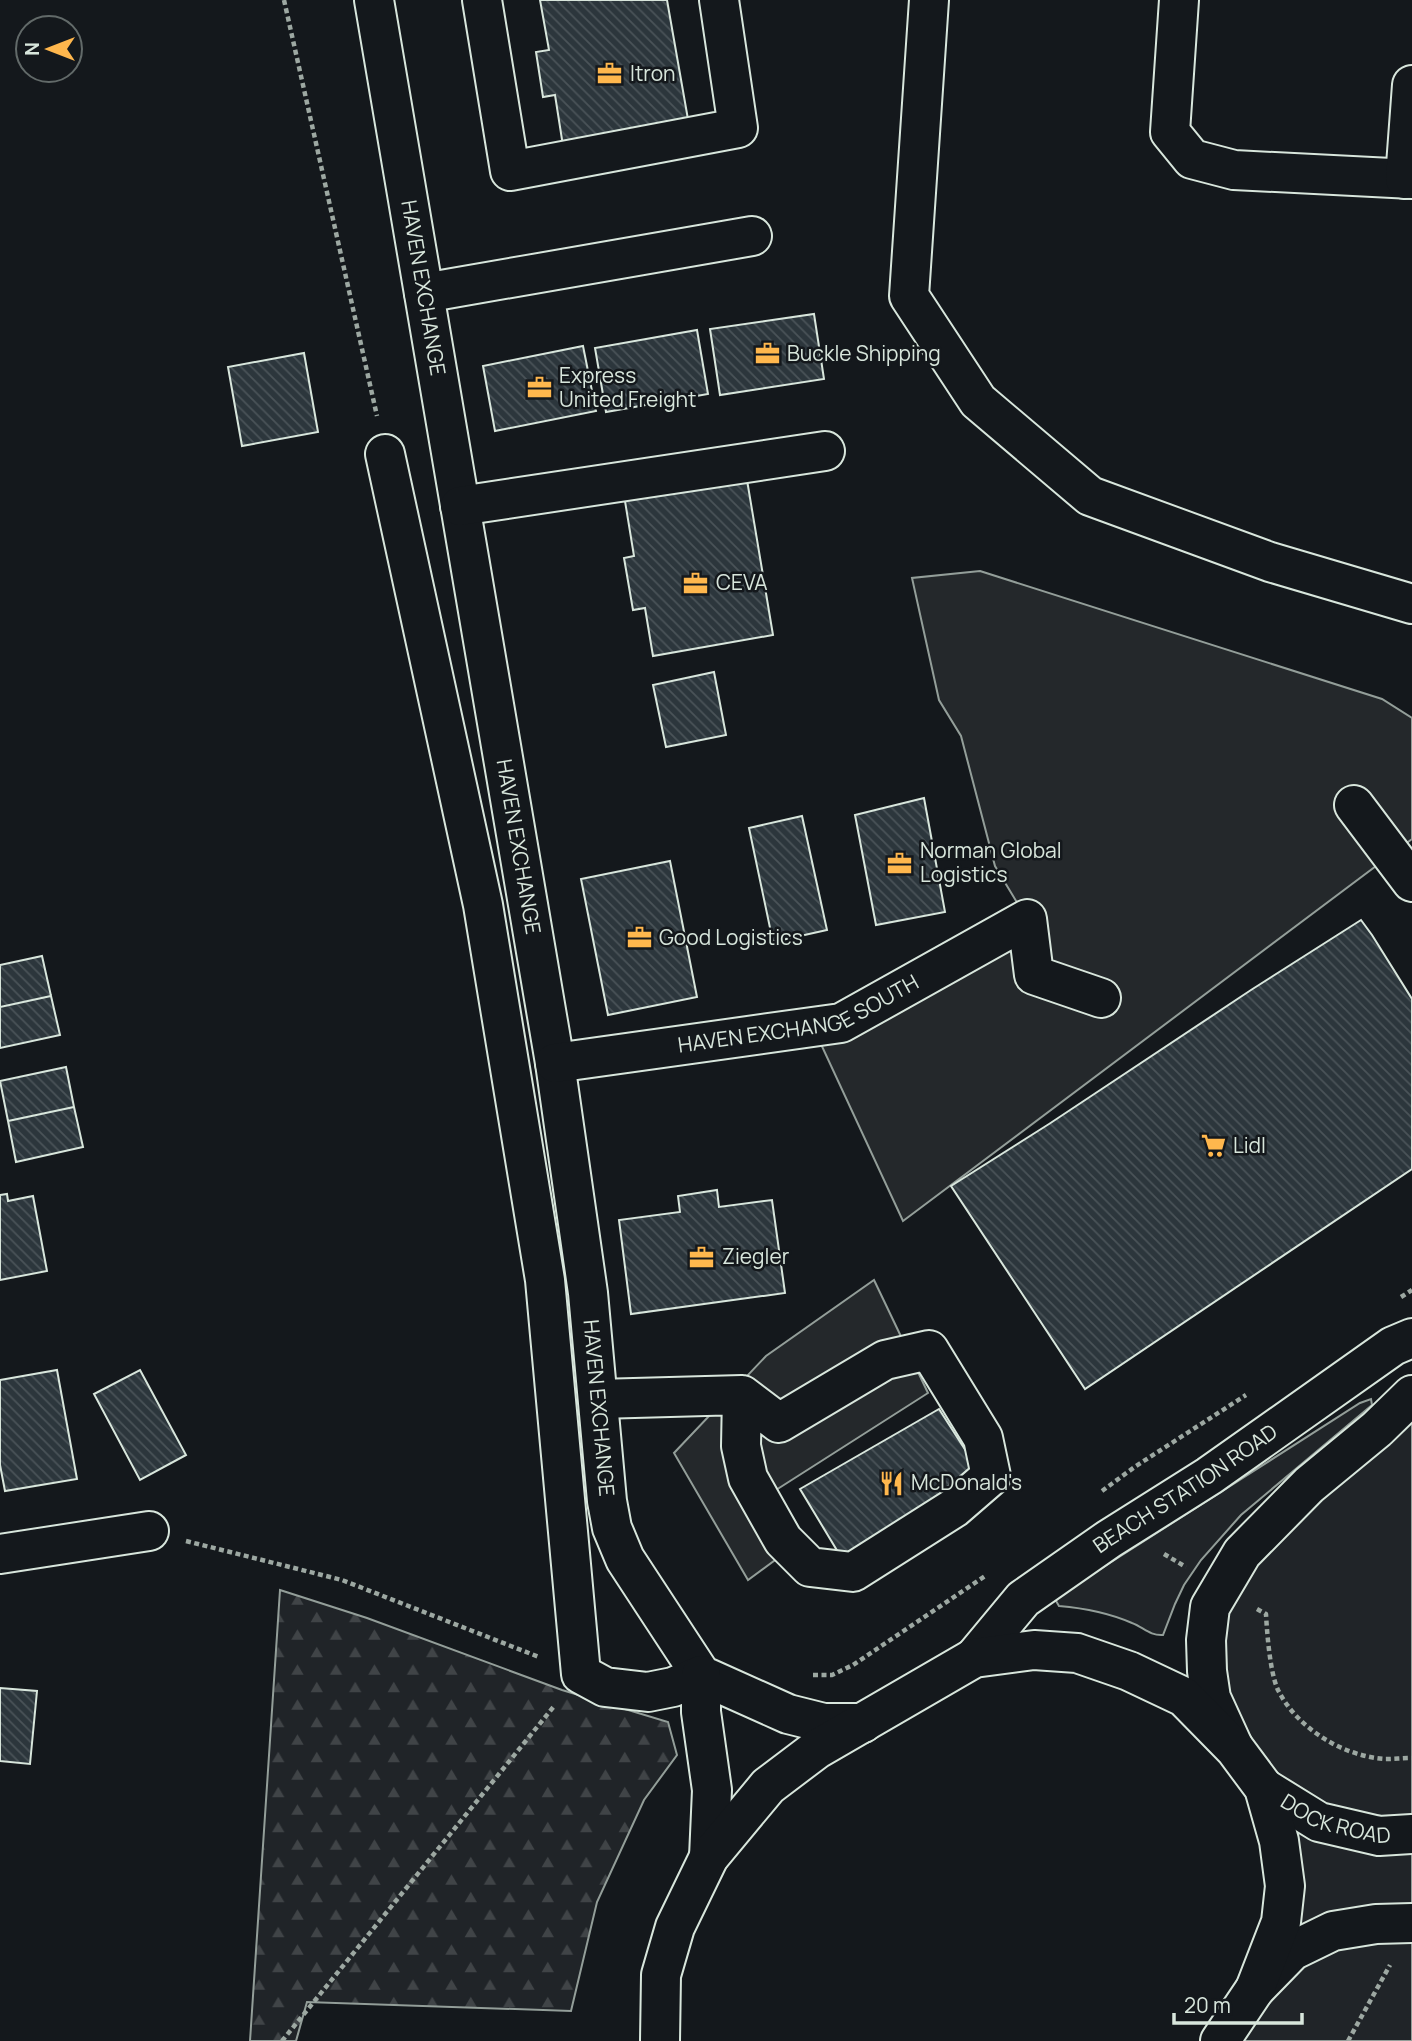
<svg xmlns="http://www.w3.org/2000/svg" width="1412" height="2041" font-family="Manrope,sans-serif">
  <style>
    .grass { fill: #202428; stroke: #939e99; stroke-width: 2 }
    .forest { fill: url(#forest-firs); stroke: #939e99; stroke-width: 2 }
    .parking { fill: #24282b; stroke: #939e99; stroke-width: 2 }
    .building { fill: url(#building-back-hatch); stroke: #d8e6dc; stroke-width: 2 }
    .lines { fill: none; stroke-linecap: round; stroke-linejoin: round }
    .minor-casing { stroke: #d8e6dc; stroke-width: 42 }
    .major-casing { stroke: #d8e6dc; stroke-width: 42 }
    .highway-casing { stroke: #d8e6dc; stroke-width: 42 }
    .path { stroke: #9da8a2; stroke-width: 4.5; stroke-dasharray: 5 3.5; stroke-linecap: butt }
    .minor { stroke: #14181c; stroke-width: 38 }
    .major { stroke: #14181c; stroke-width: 38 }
    .highway { stroke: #14181c; stroke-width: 38 }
    .labels { text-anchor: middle; stroke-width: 5; stroke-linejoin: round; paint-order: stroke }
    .poi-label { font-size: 21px; fill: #d8e6dc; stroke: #14181c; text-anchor: start }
    .street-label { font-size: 21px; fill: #d8e6dc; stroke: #14181c }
  </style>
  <defs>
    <pattern id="forest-firs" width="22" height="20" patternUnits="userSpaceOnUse" patternTransform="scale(1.75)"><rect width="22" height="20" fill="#202428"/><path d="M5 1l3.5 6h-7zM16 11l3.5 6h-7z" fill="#404447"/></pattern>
    <pattern id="building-back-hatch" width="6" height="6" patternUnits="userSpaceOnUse" patternTransform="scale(1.75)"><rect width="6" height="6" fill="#2c363c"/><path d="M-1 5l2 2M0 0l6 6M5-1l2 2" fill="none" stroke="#4a5358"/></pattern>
  </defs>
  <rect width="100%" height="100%" fill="#14181c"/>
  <!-- grass -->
  <path class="grass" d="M 1412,1395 L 1412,2041 L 1220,2041 L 1285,1886 L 1223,1724 L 1226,1579 Z
    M 1371,1399 L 1372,1405 L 1241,1515 L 1201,1560 L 1184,1585 L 1175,1604 L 1163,1635 C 1150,1636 1143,1627 1132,1623 C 1109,1613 1083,1608 1059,1606 L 1056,1601 L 1058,1596 L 1360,1403 Z"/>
  <!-- forest -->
  <path class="forest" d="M 280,1590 L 367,1618 L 562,1690 L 668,1722 L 677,1755 L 644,1800 L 597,1902 L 571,2011 L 307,2002 L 296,2041 L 250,2041 Z"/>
  <!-- parking -->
  <path class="parking" d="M 980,571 L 1382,699 L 1412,718 L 1412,839 L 903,1221 L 813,1027 L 1027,919 L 995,866 L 961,736 L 939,700 L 912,578 Z
    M 874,1280 L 928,1393 L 776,1490 L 805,1538 L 748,1580 L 674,1453 L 766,1356 Z"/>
  <!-- building -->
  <path class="building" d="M 540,0 L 667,0 L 689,125 L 563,146 L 555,95 L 543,97 L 536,52 L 549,50 Z
    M 814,314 L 824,379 L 720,395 L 710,329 Z
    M 697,330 L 708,394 L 606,412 L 595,348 Z
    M 583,346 L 596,411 L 495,431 L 483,366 Z
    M 304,353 L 318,432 L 242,446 L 228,367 Z
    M 746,474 L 773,635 L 653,656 L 645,608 L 633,610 L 624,558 L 634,556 L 624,495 Z
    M 714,672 L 726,735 L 666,747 L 653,685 Z
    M 924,798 L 945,912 L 876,925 L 855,815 Z
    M 802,816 L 827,930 L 773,942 L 749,828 Z
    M 670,861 L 697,997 L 608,1015 L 581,879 Z
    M 1361,920 L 1372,935 L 1412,999 L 1412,1169 L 1085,1389 L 951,1186 L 1049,1124 L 1251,990 Z
    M 42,956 L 51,996 L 0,1007 L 0,965 Z
    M 51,996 L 60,1035 L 0,1048 L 0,1007 Z
    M 66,1067 L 74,1107 L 8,1121 L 0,1081 Z
    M 74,1107 L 83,1147 L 16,1162 L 8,1121 Z
    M 717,1190 L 719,1207 L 772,1200 L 785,1293 L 631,1314 L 619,1220 L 680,1212 L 678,1196 Z
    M 7,1194 L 8,1201 L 33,1196 L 47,1271 L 0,1280 L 0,1195 Z
    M 57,1370 L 77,1479 L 5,1491 L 0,1465 L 0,1380 Z
    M 140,1370 L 186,1455 L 140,1480 L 94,1394 Z
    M 939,1409 L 982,1476 L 844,1562 L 800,1489 Z
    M 0,1688 L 37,1691 L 30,1764 L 0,1761 Z"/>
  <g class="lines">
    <defs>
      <g id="minor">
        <path id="s1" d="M 374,0 L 555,1063 L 588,1293 L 607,1501 L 612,1528 L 625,1559 L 701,1675 L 788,1714 L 824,1723 L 863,1723"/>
        <path d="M 482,0 L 510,171 L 738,128 L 719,0"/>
        <path d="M 929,0 L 909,296 L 978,401 L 1090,496 L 1270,562 L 1412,604"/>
        <path d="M 1179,0 L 1170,132 L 1192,159 L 1234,170 L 1412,179"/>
        <path d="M 1405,179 L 1412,85"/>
        <path d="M 424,293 L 752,236"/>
        <path d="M 385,454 L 483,905 L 545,1280 L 581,1674 L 605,1687 L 648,1692 L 673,1687 L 701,1675"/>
        <path d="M 460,506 L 825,451"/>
        <path d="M 1354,805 L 1412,882"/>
        <path id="s2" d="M 555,1063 L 841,1023 L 1027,919 L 1034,975 L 1101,998"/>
        <path d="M 598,1399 L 742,1395 L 779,1423 L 885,1360 L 929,1350 L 983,1438 L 991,1476 L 954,1508 L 853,1572 L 810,1567 L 783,1540 L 748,1478 L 741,1446 L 742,1395"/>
        <path d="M 0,1554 L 149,1531"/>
        <path d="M 701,1675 L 701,1712 L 712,1790 L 709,1857"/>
        <path id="s3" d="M 1264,1788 L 1319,1822 L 1379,1836 L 1412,1834"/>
        <path d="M 1255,1989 L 1292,1951 L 1333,1931 L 1376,1924 L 1412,1923"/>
      </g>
      <g id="major">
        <path id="s4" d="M 974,1658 L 1023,1599 L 1109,1539 L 1209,1476 L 1393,1346 L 1412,1338"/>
        <path d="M 1233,1746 L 1211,1698 L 1207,1671 L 1206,1640 L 1210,1607 L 1242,1553 L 1309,1485 L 1377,1429 L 1412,1395"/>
      </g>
      <path id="highway" d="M 660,2041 L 661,1975 L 675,1927 L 709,1857 L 768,1786 L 817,1749 L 974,1658 L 1034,1650 L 1077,1653 L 1129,1671 L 1184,1697 L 1235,1749 L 1264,1788 L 1279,1841 L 1285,1886 L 1281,1922 L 1255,1989 L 1220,2041"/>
    </defs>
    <!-- minor casing -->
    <use href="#minor" class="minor-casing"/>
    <!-- major casing -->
    <use href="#major" class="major-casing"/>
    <!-- highway casing -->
    <use href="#highway" class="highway-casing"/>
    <!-- path -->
    <path class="path" d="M 284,0 L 377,416
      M 1401,1297 L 1412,1290
      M 1102,1491 L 1136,1466 L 1246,1395
      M 186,1541 L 342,1580 L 539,1657
      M 1164,1554 L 1186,1567
      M 1257,1609 L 1266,1614 C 1267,1633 1270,1673 1278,1690 C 1297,1728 1342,1756 1385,1759 C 1394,1759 1403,1758 1412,1758
      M 813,1675 L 832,1675 L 853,1665 L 985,1576
      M 282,2041 L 555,1705
      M 1348,2041 L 1390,1965"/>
    <!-- minor -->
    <use href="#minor" class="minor"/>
    <!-- major -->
    <use href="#major" class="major"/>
    <!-- highway -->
    <use href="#highway" class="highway"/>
  </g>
  <!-- icons -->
  <defs>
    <symbol id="office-bare" viewBox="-9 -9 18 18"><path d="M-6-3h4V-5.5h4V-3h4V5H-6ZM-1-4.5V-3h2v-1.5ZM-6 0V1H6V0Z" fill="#ffb74d" stroke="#14181c" stroke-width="2.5" paint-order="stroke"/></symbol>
    <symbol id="supermarket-bare" viewBox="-9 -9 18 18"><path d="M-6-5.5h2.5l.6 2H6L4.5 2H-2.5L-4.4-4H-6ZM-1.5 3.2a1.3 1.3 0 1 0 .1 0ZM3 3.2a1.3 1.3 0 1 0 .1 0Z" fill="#ffb74d" stroke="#14181c" stroke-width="2.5" paint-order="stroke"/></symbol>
    <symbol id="restaurant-bare" viewBox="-9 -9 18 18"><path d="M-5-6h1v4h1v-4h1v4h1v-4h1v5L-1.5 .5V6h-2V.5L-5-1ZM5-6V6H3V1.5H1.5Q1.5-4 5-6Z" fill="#ffb74d" stroke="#14181c" stroke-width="2.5" paint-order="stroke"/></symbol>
  </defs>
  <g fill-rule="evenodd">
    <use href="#office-bare" x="592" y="56" width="35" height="35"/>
    <use href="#office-bare" x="750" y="336" width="35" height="35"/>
    <use href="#office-bare" x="522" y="370" width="35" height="35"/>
    <use href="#office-bare" x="678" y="566" width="35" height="35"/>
    <use href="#office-bare" x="882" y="846" width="35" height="35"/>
    <use href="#office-bare" x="622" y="920" width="35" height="35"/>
    <use href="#supermarket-bare" x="1196" y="1128" width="35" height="35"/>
    <use href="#office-bare" x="684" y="1240" width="35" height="35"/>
    <use href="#restaurant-bare" x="874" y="1466" width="35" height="35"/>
  </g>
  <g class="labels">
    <!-- poi labels -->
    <g class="poi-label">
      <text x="630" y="81">Itron</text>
      <text x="787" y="361">Buckle Shipping</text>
      <text x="559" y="383">Express<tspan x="559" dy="24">United Freight</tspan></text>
      <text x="716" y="590">CEVA</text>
      <text x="920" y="858">Norman Global<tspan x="920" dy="24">Logistics</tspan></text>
      <text x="659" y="945">Good Logistics</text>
      <text x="1233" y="1153">Lidl</text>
      <text x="722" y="1264">Ziegler</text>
      <text x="911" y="1490">McDonald's</text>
    </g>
    <!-- street labels -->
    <g class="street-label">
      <text dy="7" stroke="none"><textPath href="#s1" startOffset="292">HAVEN EXCHANGE</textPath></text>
      <text dy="7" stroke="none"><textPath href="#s1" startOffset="859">HAVEN EXCHANGE</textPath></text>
      <text dy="7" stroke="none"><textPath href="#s2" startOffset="250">HAVEN EXCHANGE SOUTH</textPath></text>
      <text dy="7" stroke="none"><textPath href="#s1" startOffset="1426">HAVEN EXCHANGE</textPath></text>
      <text dy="7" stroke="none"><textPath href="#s4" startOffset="273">BEACH STATION ROAD</textPath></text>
      <text dy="7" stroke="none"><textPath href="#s3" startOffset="80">DOCK ROAD</textPath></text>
    </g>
  </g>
  <!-- north arrow -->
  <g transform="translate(49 49) rotate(270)"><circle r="33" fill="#14181c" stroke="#626a69" stroke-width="2"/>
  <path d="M0-5L12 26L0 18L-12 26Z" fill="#ffb74d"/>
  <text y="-10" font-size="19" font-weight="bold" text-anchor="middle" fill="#d8e6dc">N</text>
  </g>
  <!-- scale -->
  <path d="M1174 2013v10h128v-10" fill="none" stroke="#d8e6dc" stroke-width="3.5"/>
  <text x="1184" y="2013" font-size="21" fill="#d8e6dc" stroke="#14181c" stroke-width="5" paint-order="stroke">20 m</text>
</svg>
